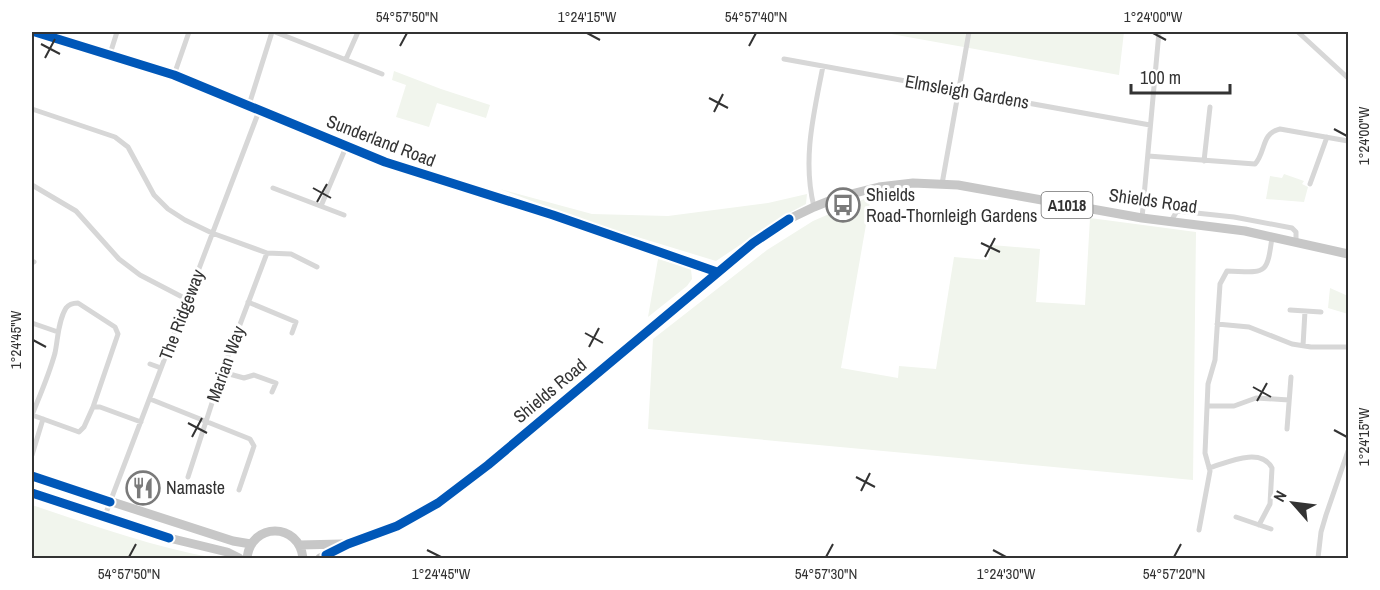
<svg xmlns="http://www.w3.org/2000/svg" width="1380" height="590" font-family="'Archivo Narrow',sans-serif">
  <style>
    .green { fill: #f1f5ed }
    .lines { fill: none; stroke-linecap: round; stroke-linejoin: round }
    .minor { stroke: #d7d7d7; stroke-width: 5 }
    .tertiary { stroke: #d7d7d7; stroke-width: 7 }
    .trunk { stroke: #c7c7c7; stroke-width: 9 }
    .cycleway-casing { stroke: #fff; stroke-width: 13 }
    .cycleway { stroke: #0057b8; stroke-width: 9 }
    .ticks { fill: none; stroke: #333; stroke-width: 2 }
    .labels { text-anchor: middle; stroke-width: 6; stroke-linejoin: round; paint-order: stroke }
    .shield { fill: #fff; stroke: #707070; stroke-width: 1.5 }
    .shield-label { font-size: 16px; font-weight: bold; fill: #333 }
    .street-label { font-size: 18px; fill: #333; stroke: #fff }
    .poi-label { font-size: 18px; fill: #333; stroke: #fff; text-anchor: start }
    .neatline { fill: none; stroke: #333; stroke-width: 2 }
    .ticks-label { font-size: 15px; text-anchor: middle; fill: #333 }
  </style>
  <rect width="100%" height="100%" fill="#fff"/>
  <!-- green -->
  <path class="green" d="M 880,32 L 1124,32 L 1119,75 Z
    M 394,71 L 441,89 L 490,105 L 486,118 L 437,103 L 429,127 L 396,117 L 406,85 L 392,80 Z
    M 1284,174 L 1304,181 L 1302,184 L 1308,187 L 1304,202 L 1266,199 L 1270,176 L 1282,178 Z
    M 500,189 L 592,214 L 668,216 L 768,203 L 807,194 L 806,204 L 785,215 L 716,261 L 585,221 Z
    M 871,196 L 841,368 L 898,378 L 899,366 L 936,369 L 954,257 L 988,260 L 992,245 L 1040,249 L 1036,302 L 1085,305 L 1090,218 L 1196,232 L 1193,480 L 648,429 L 653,339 L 767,250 L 813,221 Z
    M 658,259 L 691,269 L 692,279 L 687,286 L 648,317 Z
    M 1330,288 L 1348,296 L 1348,314 L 1328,308 Z
    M 32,505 C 92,525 153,547 215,558 L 32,558 Z"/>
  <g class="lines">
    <!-- minor -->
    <path class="minor" d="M 275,32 L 382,74
      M 1298,32 L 1348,78
      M 110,54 L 117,32
      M 346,59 L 358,32
      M 784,59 L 1150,125
      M 174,75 L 189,32
      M 249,105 L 272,32
      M 32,109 L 115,137 L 128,147 L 154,195 L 168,209 L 185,220 L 212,233 L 267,253 L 291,254 L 317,267
      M 1148,156 L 1255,164 C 1266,152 1261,133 1280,129 L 1348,141
      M 1204,161 L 1210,107
      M 942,184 L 969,32
      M 1310,184 L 1327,137
      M 32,185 L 76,211 L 119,259 L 140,275 L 188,300
      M 273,188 L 344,215
      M 321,206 L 346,147
      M 814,207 C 802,159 814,113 823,66
      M 1142,218 L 1159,32
      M 1171,221 L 1177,211 L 1234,217 L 1292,228 L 1296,232 L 1296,242
      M 32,261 L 34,262
      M 248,302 L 296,322 L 292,333
      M 1290,310 L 1321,312
      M 32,323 L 58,332
      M 1217,324 L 1249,327 L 1292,344 L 1311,347 L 1348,347
      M 1303,346 L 1305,311
      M 150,364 L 161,368
      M 222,372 L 244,378 L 254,375 L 276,383 L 272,392
      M 150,399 L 250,439 L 254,446 L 239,490
      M 1207,406 L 1234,406 L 1256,398 L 1289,400
      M 32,415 C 40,395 49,375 55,353 C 58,339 58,321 66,308 C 69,304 74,303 78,303 L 115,327 L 118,334 L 93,407
      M 32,415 L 79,432 L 84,427 L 93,407 L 100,407 L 141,422
      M 1287,429 L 1291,377
      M 32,455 L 43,419
      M 1209,468 C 1226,463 1261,446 1272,468 L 1270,504 L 1259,525
      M 188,477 L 222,372 L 267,253
      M 1236,517 L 1271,529
      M 104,518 L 259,111
      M 1199,530 L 1210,471 L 1205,453 L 1208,384 L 1215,360 L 1220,284 L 1227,271 C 1265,272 1267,277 1272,237
      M 1318,558 L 1321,532 L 1326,515 L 1348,451"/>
    <!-- tertiary -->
    <path class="tertiary" d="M 35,32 L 174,75 L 385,162 L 553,215 L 717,272"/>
    <!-- trunk -->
    <path class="trunk" d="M 32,476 L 233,541 L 251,544
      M 32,493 L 169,538 L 227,552 L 239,558
      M 299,545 L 342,544
      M 247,558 C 251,522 299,522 303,558
      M 320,558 L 348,544 L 397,526 L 438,503 L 488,465 L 753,243 L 789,219 L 814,207 L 839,197 L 879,187 L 913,183 L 958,185 L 1142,218 L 1245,231 L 1348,254"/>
    <defs>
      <path id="cycleway" d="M 35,32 L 174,75 L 385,162 L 553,215 L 717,272
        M 32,476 L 110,502
        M 32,493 L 169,538
        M 326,555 L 348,544 L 397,526 L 438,503 L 488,465 L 753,243 L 789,219"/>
    </defs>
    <!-- cycleway casing -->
    <use href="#cycleway" class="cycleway-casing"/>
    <!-- cycleway -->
    <use href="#cycleway" class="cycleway"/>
  </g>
  <!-- ticks -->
  <path class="ticks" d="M 587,33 L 600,40M 1153,33 L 1166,40M 41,44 L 60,54M 400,46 L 407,33M 749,46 L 756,33M 45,58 L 55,39M 709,98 L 728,108M 714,112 L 723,94M 1334,129 L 1347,136M 313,188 L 331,198M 317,202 L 327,184M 981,243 L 1000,252M 985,257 L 995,238M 585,333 L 603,343M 33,340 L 46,347M 589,347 L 599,328M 1253,387 L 1271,397M 1257,401 L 1267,383M 188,423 L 207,433M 1334,430 L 1347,437M 192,437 L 202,418M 856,477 L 875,487M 861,491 L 870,473M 427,550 L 441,557M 993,550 L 1006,557M 129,557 L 136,544M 826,557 L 833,544M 1174,557 L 1181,544"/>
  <!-- icons -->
  <defs>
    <symbol id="bus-ring" viewBox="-11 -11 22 22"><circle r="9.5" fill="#fff" stroke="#7a7a7a" stroke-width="1.5"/><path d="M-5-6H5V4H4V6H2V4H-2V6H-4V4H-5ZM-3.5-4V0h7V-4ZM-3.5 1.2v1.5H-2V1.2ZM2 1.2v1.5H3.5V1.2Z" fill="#7a7a7a"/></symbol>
    <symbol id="restaurant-ring" viewBox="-11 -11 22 22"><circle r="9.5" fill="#fff" stroke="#7a7a7a" stroke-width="1.5"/><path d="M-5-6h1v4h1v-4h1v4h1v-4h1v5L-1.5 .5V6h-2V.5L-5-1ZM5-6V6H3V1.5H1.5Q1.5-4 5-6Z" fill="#7a7a7a"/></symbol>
  </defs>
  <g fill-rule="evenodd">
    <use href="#bus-ring" x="824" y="186" width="38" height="38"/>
    <use href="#restaurant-ring" x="124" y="469" width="38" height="38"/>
  </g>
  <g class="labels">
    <!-- shield labels -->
    <rect class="shield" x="1041.5" y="192" width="51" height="26" rx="4.5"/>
    <g class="shield-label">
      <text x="1067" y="211">A1018</text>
    </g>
    <!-- street labels -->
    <g class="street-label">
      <text transform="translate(967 92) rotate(10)" y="6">Elmsleigh Gardens</text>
      <text transform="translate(381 141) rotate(21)" y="6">Sunderland Road</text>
      <text transform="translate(1153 201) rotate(8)" y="6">Shields Road</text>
      <text transform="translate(182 315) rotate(-69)" y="6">The Ridgeway</text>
      <text transform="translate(226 364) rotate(-70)" y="6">Marian Way</text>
      <text transform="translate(550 391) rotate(-40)" y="6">Shields Road</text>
    </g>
    <!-- poi labels -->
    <g class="poi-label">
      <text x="866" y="201">Shields<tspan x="866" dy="21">Road-Thornleigh Gardens</tspan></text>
      <text x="166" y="494">Namaste</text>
    </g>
  </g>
  <!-- border -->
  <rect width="1380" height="590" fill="none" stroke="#ffffff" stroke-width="66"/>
  <!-- north arrow -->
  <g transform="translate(1293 503) rotate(298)" stroke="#ffffff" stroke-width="4.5" paint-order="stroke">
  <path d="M0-4.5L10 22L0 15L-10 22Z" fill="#333333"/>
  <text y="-9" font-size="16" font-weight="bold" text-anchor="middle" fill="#333333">N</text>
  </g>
  <!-- scale -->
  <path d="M1131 84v9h99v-9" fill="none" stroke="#333333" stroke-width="3"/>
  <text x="1140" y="84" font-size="18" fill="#333333" stroke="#ffffff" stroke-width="4.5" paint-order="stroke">100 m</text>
  <rect x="33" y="33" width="1314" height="524" class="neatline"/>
  <g class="ticks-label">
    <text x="407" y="22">54°57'50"N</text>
    <text x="587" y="22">1°24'15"W</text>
    <text x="756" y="22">54°57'40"N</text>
    <text x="1153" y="22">1°24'00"W</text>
    <text transform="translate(1364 136) rotate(-90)" y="5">1°24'00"W</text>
    <text transform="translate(16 340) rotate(-90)" y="5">1°24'45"W</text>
    <text transform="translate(1364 437) rotate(-90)" y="5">1°24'15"W</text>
    <text x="129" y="579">54°57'50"N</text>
    <text x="441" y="579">1°24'45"W</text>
    <text x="826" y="579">54°57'30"N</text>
    <text x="1006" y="579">1°24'30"W</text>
    <text x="1174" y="579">54°57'20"N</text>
  </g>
</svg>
